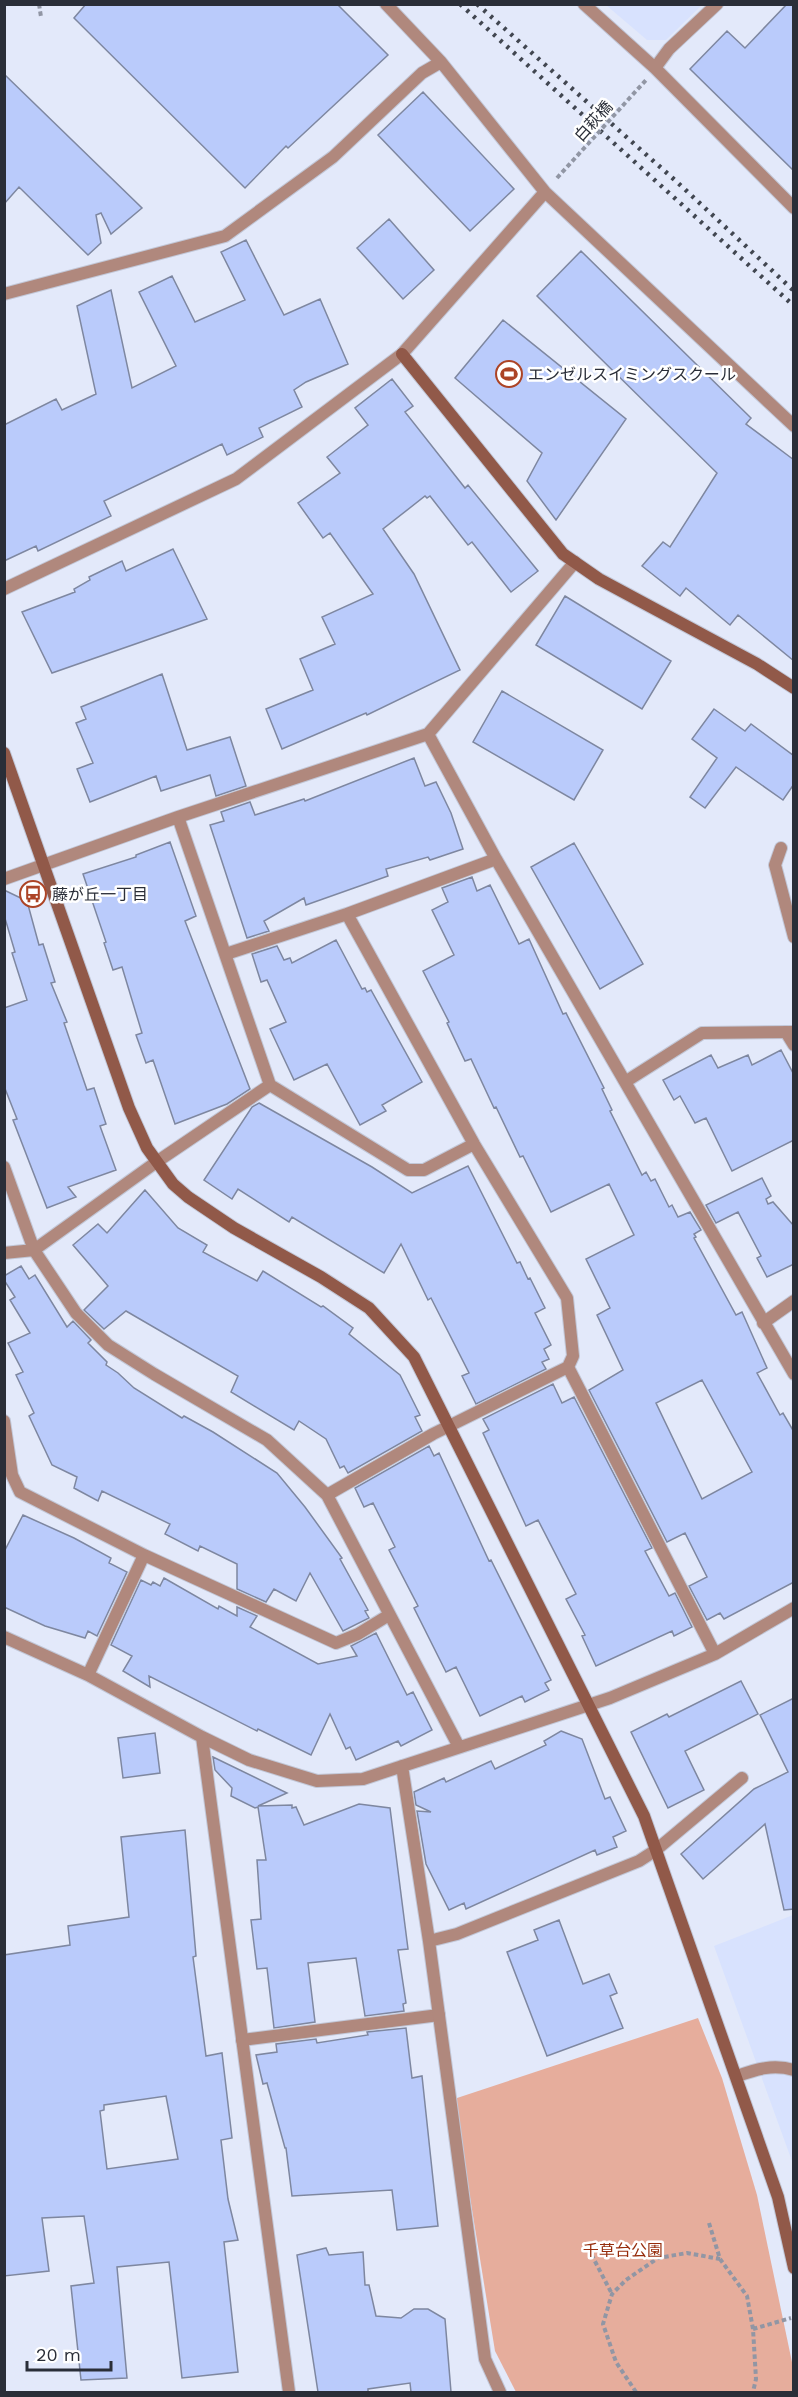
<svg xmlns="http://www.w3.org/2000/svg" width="798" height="2397" font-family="'Work Sans','Noto Sans JP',sans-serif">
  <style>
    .built { fill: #d8e2fe }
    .green { fill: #e6ad9c }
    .building { fill: #bacbfb; stroke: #7e87a0; stroke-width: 1.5; fill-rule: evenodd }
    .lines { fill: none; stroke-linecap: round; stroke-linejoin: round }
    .lane-casing { stroke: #c2c7d7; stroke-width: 14 }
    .street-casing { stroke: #c2c7d7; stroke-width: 14 }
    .secondary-casing { stroke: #c2c7d7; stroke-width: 14 }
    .path { stroke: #9196a4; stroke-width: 4; stroke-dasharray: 4.5 3; stroke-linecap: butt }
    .lane { stroke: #b0887d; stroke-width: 12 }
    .street { stroke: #b0887d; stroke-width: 12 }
    .secondary { stroke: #915949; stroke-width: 12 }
    .rail { stroke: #414650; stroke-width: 4.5; stroke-dasharray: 3 6; stroke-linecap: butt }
    .path-bridge { stroke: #9196a4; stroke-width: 4; stroke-dasharray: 4.5 3; stroke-linecap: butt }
    .labels { text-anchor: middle; stroke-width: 5; stroke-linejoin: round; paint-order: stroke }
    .street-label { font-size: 16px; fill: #2a2e38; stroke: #fff }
    .poi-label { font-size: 16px; fill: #2a2e38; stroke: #fff; text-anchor: start }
    .park-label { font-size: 16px; fill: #962d0c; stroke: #fff }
  </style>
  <rect width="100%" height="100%" fill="#e3e9fa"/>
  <!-- built -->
  <path class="built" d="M 606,5 L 702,5 L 666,40 L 647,40 Z
    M 793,1915 L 793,2164 L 714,1946 Z"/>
  <!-- green -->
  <path class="green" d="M 698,2018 L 722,2078 L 757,2195 L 793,2367 L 793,2392 L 516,2392 L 495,2351 L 454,2099 Z"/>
  <!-- building -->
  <path class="building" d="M 86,4 L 337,4 L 388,55 L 288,148 L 286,146 L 245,188 L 74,18 Z
    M 787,4 L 794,4 L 794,171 L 690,69 L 727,31 L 745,48 Z
    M 4,74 L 142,208 L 111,234 L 101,213 L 96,215 L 101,243 L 88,255 L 19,187 L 4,204 Z
    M 423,92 L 514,189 L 470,231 L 378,135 Z
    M 389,219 L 434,270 L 403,299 L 357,248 Z
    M 246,240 L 284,315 L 320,299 L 348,364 L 306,382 L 294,390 L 302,407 L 259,428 L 263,437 L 227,455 L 222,444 L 177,466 L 104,501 L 111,516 L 38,551 L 36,546 L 4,561 L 4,425 L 56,399 L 62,410 L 96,394 L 77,306 L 111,290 L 132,388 L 176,366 L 139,292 L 172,276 L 195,322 L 245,300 L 221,252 Z
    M 581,251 L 751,418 L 746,424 L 794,460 L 794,661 L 738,615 L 730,625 L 686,588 L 680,596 L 642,566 L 663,542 L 670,547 L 717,473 L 537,296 Z
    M 503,320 L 626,419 L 556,520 L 527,481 L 542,453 L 455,378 Z
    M 392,379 L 413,406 L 405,412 L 465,488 L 468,485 L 538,571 L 511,592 L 472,542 L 468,545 L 430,496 L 427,498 L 425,496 L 383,529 L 414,574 L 460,670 L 367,715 L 366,713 L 282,749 L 266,709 L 313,690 L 300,659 L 335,644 L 322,617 L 373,594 L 330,533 L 323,538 L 298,503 L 340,473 L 327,457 L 368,425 L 355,408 Z
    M 173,549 L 207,619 L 52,673 L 22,612 L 75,592 L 74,589 L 90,580 L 89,577 L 122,561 L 126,571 Z
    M 565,596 L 671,661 L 642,709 L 536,645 Z
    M 162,674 L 187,750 L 230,737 L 246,786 L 216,796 L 210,775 L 161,791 L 156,776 L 90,802 L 77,769 L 93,763 L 76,723 L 86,719 L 81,707 Z
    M 502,691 L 603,750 L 574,800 L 473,742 Z
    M 714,709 L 745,731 L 751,724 L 794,756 L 794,784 L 783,800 L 736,767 L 705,808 L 690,797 L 717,758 L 692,739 Z
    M 414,758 L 425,786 L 436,782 L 451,813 L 463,849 L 430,860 L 428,857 L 386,869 L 388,876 L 306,905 L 304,898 L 264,921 L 269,931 L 247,938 L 210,825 L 224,821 L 221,812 L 250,802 L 255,815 L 304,799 L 305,801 Z
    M 170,842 L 196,916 L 185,921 L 250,1089 L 227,1104 L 175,1124 L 153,1060 L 146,1063 L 136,1035 L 142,1033 L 122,967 L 113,970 L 104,943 L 106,942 L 83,874 L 136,857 L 136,855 Z
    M 574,843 L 643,964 L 600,989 L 531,867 Z
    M 472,877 L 477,891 L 490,885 L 519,944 L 529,939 L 563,1014 L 566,1013 L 604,1088 L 602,1089 L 612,1110 L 610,1111 L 642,1175 L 646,1172 L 651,1181 L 655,1179 L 669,1207 L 672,1205 L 678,1217 L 690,1212 L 701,1230 L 694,1234 L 696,1237 L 694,1238 L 736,1315 L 742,1312 L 767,1368 L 757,1373 L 780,1415 L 783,1413 L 794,1432 L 794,1582 L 724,1619 L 720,1613 L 707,1620 L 689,1586 L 707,1577 L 685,1533 L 667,1542 L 589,1390 L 623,1370 L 597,1315 L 610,1308 L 586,1259 L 634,1235 L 609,1184 L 551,1212 L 523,1156 L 520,1157 L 496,1107 L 494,1108 L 471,1059 L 465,1061 L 447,1023 L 449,1022 L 423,971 L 454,955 L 432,910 L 448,902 L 442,888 ZM 702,1380 L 752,1472 L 702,1499 L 656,1403 Z
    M 4,890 L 27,901 L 39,945 L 43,944 L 55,982 L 51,983 L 67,1022 L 64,1023 L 87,1090 L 94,1088 L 106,1124 L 100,1126 L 116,1170 L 68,1187 L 76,1197 L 47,1208 L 13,1120 L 17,1119 L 4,1086 L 4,1008 L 27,1000 L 12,953 L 15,952 L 4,915 Z
    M 336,940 L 362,989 L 365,988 L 367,992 L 371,990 L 422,1082 L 382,1105 L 386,1111 L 360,1125 L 327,1064 L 294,1080 L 270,1029 L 286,1022 L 267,980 L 261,982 L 252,954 L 277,946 L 284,960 L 290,958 L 292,963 Z
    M 781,1050 L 794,1075 L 794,1140 L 732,1171 L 706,1118 L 695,1123 L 680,1096 L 674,1100 L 663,1080 L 711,1055 L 718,1068 L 748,1055 L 752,1065 Z
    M 259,1103 L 372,1167 L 412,1193 L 468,1166 L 517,1263 L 520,1262 L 528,1279 L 530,1278 L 545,1308 L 535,1313 L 551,1345 L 544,1349 L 549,1359 L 542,1362 L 546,1369 L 476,1404 L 462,1376 L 469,1373 L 431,1298 L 428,1300 L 401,1244 L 384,1273 L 292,1217 L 289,1222 L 238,1189 L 232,1199 L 204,1180 L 252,1107 Z
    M 762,1178 L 771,1196 L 766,1199 L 768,1204 L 773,1202 L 794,1226 L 794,1264 L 767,1277 L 757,1258 L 761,1256 L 738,1212 L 716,1223 L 706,1205 Z
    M 145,1190 L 178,1228 L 207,1245 L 203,1252 L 257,1281 L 263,1271 L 321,1307 L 323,1306 L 353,1328 L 349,1334 L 400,1375 L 420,1415 L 415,1417 L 422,1431 L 348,1473 L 344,1466 L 340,1468 L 326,1439 L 299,1421 L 294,1430 L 231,1392 L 238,1376 L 126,1311 L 104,1329 L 84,1310 L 108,1286 L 73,1245 L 98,1224 L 107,1233 Z
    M 21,1266 L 29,1279 L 35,1275 L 67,1327 L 73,1321 L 91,1340 L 88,1343 L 107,1362 L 106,1365 L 118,1373 L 134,1388 L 182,1418 L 184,1416 L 213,1432 L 277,1473 L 305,1507 L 342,1558 L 340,1559 L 368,1610 L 365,1611 L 369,1618 L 343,1631 L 310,1573 L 296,1601 L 274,1589 L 266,1602 L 237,1589 L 237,1564 L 200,1546 L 198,1551 L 165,1534 L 170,1524 L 102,1491 L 98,1501 L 74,1488 L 77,1477 L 52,1465 L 29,1416 L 34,1413 L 16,1375 L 23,1372 L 8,1343 L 30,1333 L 10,1300 L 15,1297 L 4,1280 L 4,1276 Z
    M 553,1384 L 562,1403 L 574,1397 L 652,1548 L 645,1551 L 669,1596 L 675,1593 L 692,1627 L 674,1636 L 672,1631 L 596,1666 L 582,1636 L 585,1635 L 566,1599 L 576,1594 L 538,1520 L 526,1526 L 483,1433 L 489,1430 L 483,1419 Z
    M 429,1446 L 434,1456 L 439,1453 L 489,1561 L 491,1560 L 551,1680 L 545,1683 L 549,1690 L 525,1702 L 522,1696 L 480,1716 L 456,1667 L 446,1672 L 414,1608 L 418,1606 L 389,1550 L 395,1547 L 373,1503 L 364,1507 L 355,1488 Z
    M 23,1515 L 74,1538 L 111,1558 L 109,1563 L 127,1572 L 97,1636 L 88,1631 L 85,1638 L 45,1626 L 4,1607 L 4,1552 Z
    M 164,1578 L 218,1609 L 219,1606 L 237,1616 L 237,1607 L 257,1616 L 250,1627 L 318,1664 L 357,1656 L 351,1646 L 376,1633 L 407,1695 L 413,1692 L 432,1730 L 401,1746 L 398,1741 L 356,1760 L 350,1747 L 346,1749 L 330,1714 L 311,1755 L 258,1729 L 257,1731 L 149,1676 L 150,1687 L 123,1671 L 132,1656 L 111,1645 L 141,1580 L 151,1585 L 153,1582 L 160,1586 Z
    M 741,1681 L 758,1714 L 685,1751 L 704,1790 L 668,1808 L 631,1732 L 667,1714 L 669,1717 Z
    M 794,1698 L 794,1909 L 784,1910 L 765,1824 L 703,1879 L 681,1854 L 754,1789 L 788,1772 L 760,1715 Z
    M 561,1731 L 582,1739 L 605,1799 L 610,1797 L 626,1831 L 613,1837 L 617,1847 L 597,1855 L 595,1850 L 466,1909 L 464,1903 L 449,1910 L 426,1864 L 417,1811 L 431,1812 L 416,1805 L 414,1792 L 444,1778 L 446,1782 L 491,1761 L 495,1769 L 546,1745 L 544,1741 Z
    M 155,1733 L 160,1773 L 123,1778 L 118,1738 Z
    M 213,1757 L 287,1793 L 258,1806 L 292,1805 L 292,1808 L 296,1807 L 304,1825 L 359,1804 L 390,1808 L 408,1949 L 398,1950 L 406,2003 L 403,2004 L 404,2011 L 365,2016 L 356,1958 L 308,1963 L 315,2022 L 274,2028 L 267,1968 L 257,1969 L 251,1920 L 261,1919 L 257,1860 L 266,1860 L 258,1807 L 255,1808 L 231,1796 L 232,1788 L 215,1770 Z
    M 185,1830 L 196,1956 L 193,1957 L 206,2056 L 222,2053 L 232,2138 L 221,2140 L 228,2199 L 238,2240 L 224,2242 L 238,2372 L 182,2378 L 169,2262 L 117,2267 L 127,2378 L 81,2380 L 71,2286 L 94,2283 L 84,2216 L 42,2218 L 49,2271 L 4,2276 L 4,1955 L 70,1945 L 68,1926 L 129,1917 L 121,1837 ZM 166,2096 L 178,2159 L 107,2169 L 100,2111 L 104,2110 L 104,2105 Z
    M 559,1920 L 583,1984 L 609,1974 L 617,1993 L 610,1996 L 623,2028 L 547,2056 L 507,1952 L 538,1940 L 534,1930 Z
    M 406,2028 L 412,2078 L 422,2076 L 438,2226 L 397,2230 L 392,2190 L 292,2196 L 286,2148 L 285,2148 L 267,2083 L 263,2084 L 256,2055 L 277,2052 L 276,2044 L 316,2039 L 317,2043 L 368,2035 L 367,2032 Z
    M 326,2248 L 329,2255 L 363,2252 L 365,2285 L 369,2285 L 376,2316 L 401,2318 L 414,2309 L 428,2309 L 445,2319 L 451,2392 L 411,2392 L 410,2383 L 368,2389 L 368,2392 L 318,2392 L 297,2255 Z"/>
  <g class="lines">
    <defs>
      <path id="lane" d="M 781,848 L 775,865 L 794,937
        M 786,1032 L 794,1045
        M 656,1850 L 742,1778
        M 242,2040 L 439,2015
        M 737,2076 C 757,2069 773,2064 794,2070"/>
      <path id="street" d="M 386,4 L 441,62 L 545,192 L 794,426
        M 584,4 L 655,68 L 794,208
        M 655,68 L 669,49 L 717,4
        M 4,294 L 225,236 L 333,157 L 422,73 L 441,62
        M 4,589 L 236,479 L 402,354 L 545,192
        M 428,734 L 496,859 L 794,1374
        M 4,879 L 178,817 L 428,734 L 575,562
        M 226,954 L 347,914 L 496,859
        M 625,1082 L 702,1033 L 794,1032
        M 270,1085 L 408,1170 L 424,1170 L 474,1144
        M 4,1167 L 34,1250 L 76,1313 L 108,1345 L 154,1374 L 267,1440 L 327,1495 L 459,1747
        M 4,1253 L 34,1250 L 155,1163 L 270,1085 L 178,817
        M 763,1323 L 794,1301
        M 568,1367 L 715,1654
        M 4,1421 L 12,1475 L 20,1492 L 144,1555 L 336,1643 L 358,1634 L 389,1615
        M 327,1495 L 433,1434 L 568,1367 L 573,1356 L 567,1298 L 474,1144 L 347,914
        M 4,1637 L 88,1675 L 202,1737 L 249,1760 L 317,1781 L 363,1779 L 610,1698 L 715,1654 L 794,1608
        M 88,1675 L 144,1555
        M 202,1737 L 289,2392
        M 402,1766 L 429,1941 L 485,2359 L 500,2392
        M 429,1941 L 457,1934 L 639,1861 L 656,1850"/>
      <path id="secondary" d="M 402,354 L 563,554 L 599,579 L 757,664 L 794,688
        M 4,753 L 129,1108 L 147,1148 L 173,1184 L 188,1197 L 234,1228 L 321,1277 L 369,1308 L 414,1357 L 644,1816 L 778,2197 L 794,2268"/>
    </defs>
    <!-- lane casing -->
    <use href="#lane" class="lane-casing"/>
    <!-- street casing -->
    <use href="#street" class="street-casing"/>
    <!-- secondary casing -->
    <use href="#secondary" class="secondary-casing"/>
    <!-- path -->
    <path class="path" d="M 39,4 L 41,17
      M 709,2223 L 720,2259 L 747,2296 L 753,2329 L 756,2379 L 753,2392
      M 588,2248 L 612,2294
      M 753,2329 L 791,2318
      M 636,2392 L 616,2362 L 603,2324 L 612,2294 L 626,2280 L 658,2258 L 687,2253 L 720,2259"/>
    <!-- lane -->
    <use href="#lane" class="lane"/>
    <!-- street -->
    <use href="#street" class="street"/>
    <!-- secondary -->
    <use href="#secondary" class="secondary"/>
    <!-- rail -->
    <path class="rail" d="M 460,4 L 794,306
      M 477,4 L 677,182 L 794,291"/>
    <!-- path-bridge -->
    <path class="path-bridge" d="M 557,178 L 646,80"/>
  </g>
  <!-- icons -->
  <defs>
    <symbol id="stadium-ring" viewBox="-11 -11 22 22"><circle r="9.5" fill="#fff" stroke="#ac4426" stroke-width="1.5"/><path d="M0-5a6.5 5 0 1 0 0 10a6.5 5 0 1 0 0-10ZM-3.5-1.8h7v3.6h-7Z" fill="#ac4426"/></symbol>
    <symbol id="bus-ring" viewBox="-11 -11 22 22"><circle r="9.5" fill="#fff" stroke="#ac4426" stroke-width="1.5"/><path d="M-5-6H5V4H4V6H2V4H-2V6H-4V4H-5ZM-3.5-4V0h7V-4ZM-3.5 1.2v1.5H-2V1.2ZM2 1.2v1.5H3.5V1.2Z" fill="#ac4426"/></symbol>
  </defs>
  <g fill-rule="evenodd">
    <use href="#stadium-ring" x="494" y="359" width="30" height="30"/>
    <use href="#bus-ring" x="18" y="879" width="30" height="30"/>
  </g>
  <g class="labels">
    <!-- street labels -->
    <g class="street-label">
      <text transform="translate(593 121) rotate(-48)" y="6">白萩橋</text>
    </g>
    <!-- poi labels -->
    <g class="poi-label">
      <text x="528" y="380">エンゼルスイミングスクール</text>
      <text x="52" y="900">藤が丘一丁目</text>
    </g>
    <!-- park labels -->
    <g class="park-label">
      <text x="623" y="2256">千草台公園</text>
    </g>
  </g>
  <!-- border -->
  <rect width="798" height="2397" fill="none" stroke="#2a2e38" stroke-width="12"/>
  <!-- scale -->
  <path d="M27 2361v9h84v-9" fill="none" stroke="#2a2e38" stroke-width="3"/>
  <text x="36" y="2361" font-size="18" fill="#2a2e38" stroke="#ffffff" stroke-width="4.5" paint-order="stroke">20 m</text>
</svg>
